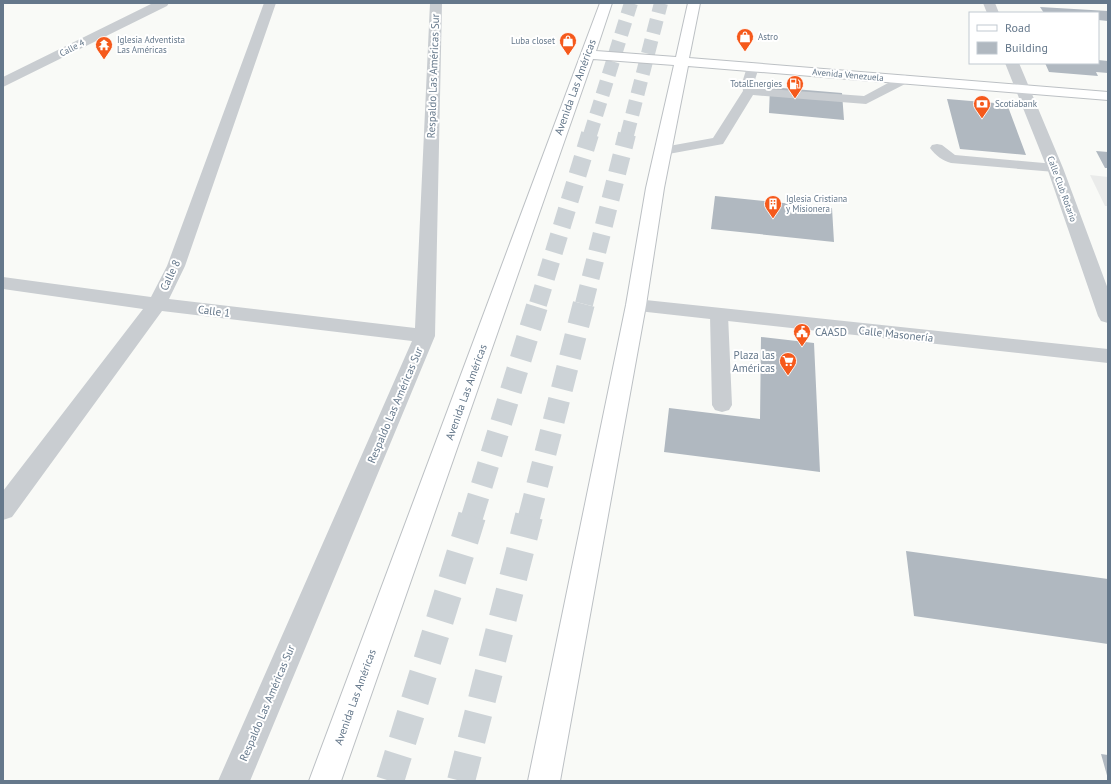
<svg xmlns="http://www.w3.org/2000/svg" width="1111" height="784" font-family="'PT Sans',sans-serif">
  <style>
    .built { fill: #eaebea }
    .building { fill: #b0b8c0 }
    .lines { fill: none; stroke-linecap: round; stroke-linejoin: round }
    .highway-tunnel-far3 { stroke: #cdd3d7; stroke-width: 14; stroke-dasharray: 14 7; stroke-linecap: butt }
    .highway-tunnel-far2 { stroke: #cdd3d7; stroke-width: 18; stroke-dasharray: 18 9; stroke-linecap: butt }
    .highway-tunnel-far1 { stroke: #cdd3d7; stroke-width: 22; stroke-dasharray: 22 11; stroke-linecap: butt }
    .highway-tunnel { stroke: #cdd3d7; stroke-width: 28; stroke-dasharray: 28 14; stroke-linecap: butt }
    .primary-casing { stroke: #bcc0c4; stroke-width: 2 }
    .lane { fill: #c9cdd1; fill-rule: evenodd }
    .street { fill: #c9cdd1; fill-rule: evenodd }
    .primary { fill: #fff; fill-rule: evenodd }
    .labels { text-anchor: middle; stroke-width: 4; stroke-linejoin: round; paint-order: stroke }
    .far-poi-label { font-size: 9px; fill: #65788b; stroke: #fff; text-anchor: start }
    .far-street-label { font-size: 9px; fill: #65788b; stroke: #fff }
    .street-label { font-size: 11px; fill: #65788b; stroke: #fff }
    .poi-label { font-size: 11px; fill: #65788b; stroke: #fff; text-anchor: start }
  </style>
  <rect width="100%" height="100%" fill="#f9faf7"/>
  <!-- built -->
  <path class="built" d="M 1090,175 L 1108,177 L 1108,206 L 1105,206 Z"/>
  <!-- building -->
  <path class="building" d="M 1040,7 L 1108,11 L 1108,21 L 1098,20 L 1098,13 L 1044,13 Z
    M 1098,60 L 1108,61 L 1108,73 L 1096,72 L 1098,76 L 1049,72 L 1045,63 L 1098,63 Z
    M 770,87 L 842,93 L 844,120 L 769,113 Z
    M 947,99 L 1007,104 L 1026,155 L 960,149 Z
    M 1096,151 L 1108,152 L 1108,168 L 1105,168 Z
    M 715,196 L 832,208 L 834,242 L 711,229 Z
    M 761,337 L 814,343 L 820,472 L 664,452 L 669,408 L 760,419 Z
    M 906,551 L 1108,579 L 1108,644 L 914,616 Z
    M 1101,754 L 1108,755 L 1108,779 Z"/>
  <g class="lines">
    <!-- highway-tunnel-far3 -->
    <path class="highway-tunnel-far3" d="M 590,135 L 631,3
      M 627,135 L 661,3"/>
    <!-- highway-tunnel-far2 -->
    <path class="highway-tunnel-far2" d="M 538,304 L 590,134
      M 584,304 L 627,134"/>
    <!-- highway-tunnel-far1 -->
    <path class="highway-tunnel-far1" d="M 472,517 L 538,303
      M 529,517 L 584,303"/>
    <!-- highway-tunnel -->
    <path class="highway-tunnel" d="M 390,781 L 472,516
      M 461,781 L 529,516"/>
    <defs>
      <path id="primary" d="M 600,3 L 612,3 L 596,51 L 676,57 L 688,3 L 700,3 L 689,58 L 1108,92 L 1108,100 L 688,66 L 664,188 L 646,305 L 560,781 L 528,781 L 626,305 L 646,188 L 674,65 L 593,59 L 341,781 L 309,781 Z"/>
    </defs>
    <!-- primary casing -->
    <use href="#primary" class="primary-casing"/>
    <!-- lane -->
    <path class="lane" d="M 753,63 L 759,67 L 754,83 L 755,88 L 864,96 L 901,76 L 905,75 L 911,79 L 909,82 L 866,104 L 753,95 L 723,144 L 663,155 L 658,154 L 656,151 L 658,148 L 713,138 L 743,91 L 742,83 L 747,67 Z
      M 937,144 L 942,145 L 955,155 L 1055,164 L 1060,165 L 1062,168 L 1060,171 L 1055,172 L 951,163 C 943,161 935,155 930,148 L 932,145 Z
      M 719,309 L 725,311 L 728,315 L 732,405 L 729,410 L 722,412 L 715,410 L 712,405 L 710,315 L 713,311 Z"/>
    <!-- street -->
    <path class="street" d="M 153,3 L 169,3 L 167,6 L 3,87 L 3,77 Z
      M 264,3 L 276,3 L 185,266 L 169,299 L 415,328 L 430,3 L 442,3 L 435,336 L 250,781 L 218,781 L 412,341 L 162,311 L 12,517 L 3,520 L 3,491 L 143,309 L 3,289 L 3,277 L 151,297 L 167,266 Z
      M 983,3 L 995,3 L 999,13 L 987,13 Z
      M 1005,63 L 1019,63 L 1063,168 L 1108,289 L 1108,323 L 1101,321 L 1098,316 L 1047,168 Z
      M 636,299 L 1108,349 L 1108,363 L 629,310 L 626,305 L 629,300 Z"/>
    <!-- primary -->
    <use href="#primary" class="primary"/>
  </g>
  <!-- icons -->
  <defs>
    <symbol id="shop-pin" viewBox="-11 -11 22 30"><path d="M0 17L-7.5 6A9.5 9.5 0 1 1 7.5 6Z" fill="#f5591b" stroke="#fff"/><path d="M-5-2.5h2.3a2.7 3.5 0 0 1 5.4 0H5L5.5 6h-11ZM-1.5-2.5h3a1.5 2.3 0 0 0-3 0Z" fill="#fff"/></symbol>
    <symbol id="temple-pin" viewBox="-11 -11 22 30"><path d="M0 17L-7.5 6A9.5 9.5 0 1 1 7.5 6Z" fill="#f5591b" stroke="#fff"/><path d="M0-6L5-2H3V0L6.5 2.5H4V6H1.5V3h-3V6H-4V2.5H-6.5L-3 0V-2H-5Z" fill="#fff"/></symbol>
    <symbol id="fuel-pin" viewBox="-11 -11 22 30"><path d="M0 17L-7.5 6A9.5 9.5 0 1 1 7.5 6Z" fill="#f5591b" stroke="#fff"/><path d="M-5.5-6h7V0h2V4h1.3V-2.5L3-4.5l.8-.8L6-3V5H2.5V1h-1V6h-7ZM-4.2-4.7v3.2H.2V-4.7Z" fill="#fff"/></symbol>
    <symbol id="bank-pin" viewBox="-11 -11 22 30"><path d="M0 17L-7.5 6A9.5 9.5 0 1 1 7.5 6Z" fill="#f5591b" stroke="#fff"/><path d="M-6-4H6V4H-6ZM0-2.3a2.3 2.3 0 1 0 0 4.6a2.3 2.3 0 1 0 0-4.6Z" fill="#fff"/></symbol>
    <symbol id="building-pin" viewBox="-11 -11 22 30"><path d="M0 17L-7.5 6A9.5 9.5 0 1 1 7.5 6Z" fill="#f5591b" stroke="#fff"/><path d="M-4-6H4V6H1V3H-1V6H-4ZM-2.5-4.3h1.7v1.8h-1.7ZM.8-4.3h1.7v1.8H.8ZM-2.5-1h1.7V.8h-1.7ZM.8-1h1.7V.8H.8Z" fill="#fff"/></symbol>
    <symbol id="civic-pin" viewBox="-11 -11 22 30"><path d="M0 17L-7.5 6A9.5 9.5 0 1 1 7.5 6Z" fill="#f5591b" stroke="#fff"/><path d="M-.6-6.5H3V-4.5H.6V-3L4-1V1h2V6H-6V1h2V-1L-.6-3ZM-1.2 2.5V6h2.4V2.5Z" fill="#fff"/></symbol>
    <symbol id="supermarket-pin" viewBox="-11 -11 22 30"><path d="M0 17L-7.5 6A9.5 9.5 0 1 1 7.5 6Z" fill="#f5591b" stroke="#fff"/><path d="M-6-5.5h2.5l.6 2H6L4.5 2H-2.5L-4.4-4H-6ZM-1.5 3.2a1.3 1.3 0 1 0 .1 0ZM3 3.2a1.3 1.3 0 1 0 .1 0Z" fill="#fff"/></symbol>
  </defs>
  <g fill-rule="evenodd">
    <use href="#shop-pin" x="735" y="27" width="20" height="27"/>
    <use href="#shop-pin" x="558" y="31" width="20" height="27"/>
    <use href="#temple-pin" x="94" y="35" width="20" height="27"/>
    <use href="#fuel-pin" x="785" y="74" width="20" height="27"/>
    <use href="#bank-pin" x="972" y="94" width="20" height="27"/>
    <use href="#building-pin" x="763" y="194" width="20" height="27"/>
    <use href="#civic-pin" x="792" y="322" width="20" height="27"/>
    <use href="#supermarket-pin" x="778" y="351" width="20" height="27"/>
  </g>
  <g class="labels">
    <!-- far-poi labels -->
    <g class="far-poi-label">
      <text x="758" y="40">Astro</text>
      <text x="117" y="43">Iglesia Adventista<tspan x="117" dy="10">Las Américas</tspan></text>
      <text x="555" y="44" text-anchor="end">Luba closet</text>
      <text x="782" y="87" text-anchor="end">TotalEnergies</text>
      <text x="995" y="107">Scotiabank</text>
      <text x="786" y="202">Iglesia Cristiana<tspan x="786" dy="10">y Misionera</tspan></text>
    </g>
    <!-- far-street labels -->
    <g class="far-street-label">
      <text transform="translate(72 48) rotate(-27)" y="3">Calle 4</text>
      <text transform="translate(848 75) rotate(5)" y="3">Avenida Venezuela</text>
      <text transform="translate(1062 189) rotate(70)" y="3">Calle Club Rotario</text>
    </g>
    <!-- street labels -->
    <g class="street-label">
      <text transform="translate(433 76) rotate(-88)" y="4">Respaldo Las Américas Sur</text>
      <text transform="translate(575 87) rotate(-70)" y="4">Avenida Las Américas</text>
      <text transform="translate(170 275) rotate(-65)" y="4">Calle 8</text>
      <text transform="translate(214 311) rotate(7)" y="4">Calle 1</text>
      <text transform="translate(896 334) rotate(6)" y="4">Calle Masonería</text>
      <text transform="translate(466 392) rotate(-70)" y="4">Avenida Las Américas</text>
      <text transform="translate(395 405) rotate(-67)" y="4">Respaldo Las Américas Sur</text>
      <text transform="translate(355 697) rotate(-70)" y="4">Avenida Las Américas</text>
      <text transform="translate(267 703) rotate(-67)" y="4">Respaldo Las Américas Sur</text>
    </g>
    <!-- poi labels -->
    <g class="poi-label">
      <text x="815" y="336">CAASD</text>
      <text x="775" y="359" text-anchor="end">Plaza las<tspan x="775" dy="13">Américas</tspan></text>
    </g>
  </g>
  <!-- border -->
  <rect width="1111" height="784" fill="none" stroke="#65788b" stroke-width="8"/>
  <!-- legend -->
  <rect x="969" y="12" width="130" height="52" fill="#ffffff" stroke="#c1c9d1"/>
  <rect x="977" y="25" width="20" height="6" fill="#ffffff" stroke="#c1c9d1"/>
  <text x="1005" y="32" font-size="12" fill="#65788b">Road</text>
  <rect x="977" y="42" width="20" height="12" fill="#b0b8c0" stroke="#c1c9d1"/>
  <text x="1005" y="52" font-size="12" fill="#65788b">Building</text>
</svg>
